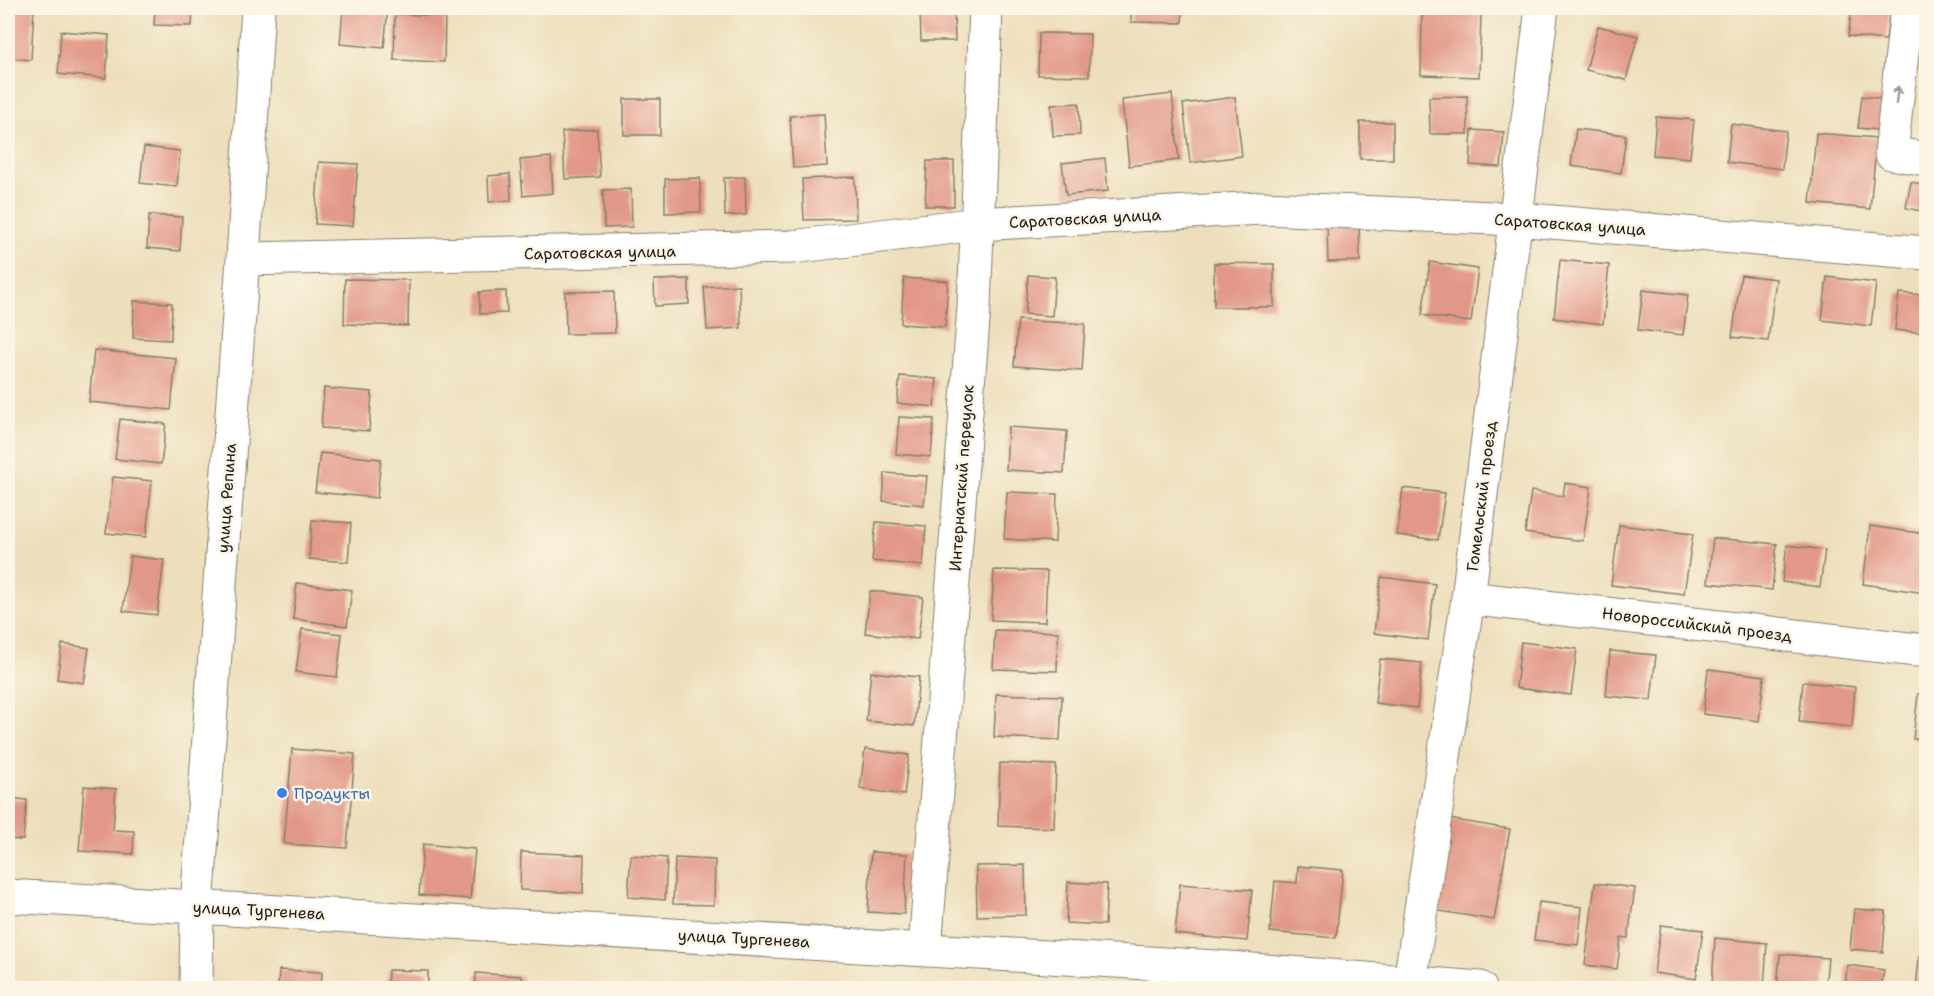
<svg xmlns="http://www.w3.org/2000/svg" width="1934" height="996" font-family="'Shantell Sans',sans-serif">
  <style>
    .building { fill: #e29888 }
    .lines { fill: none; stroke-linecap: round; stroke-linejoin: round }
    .minor-casing { stroke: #847e6c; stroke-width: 35 }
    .minor { stroke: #fff; stroke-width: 33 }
    .oneway { stroke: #999 }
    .shop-dot { fill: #3f7fe0; stroke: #fcf5e5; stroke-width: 2 }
    .labels { text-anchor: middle; stroke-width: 5; stroke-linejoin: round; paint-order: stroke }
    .street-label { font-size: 16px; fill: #1c1c1c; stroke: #fcf5e5 }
    .shop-label { font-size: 16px; fill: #366cbe; stroke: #fcf5e5; text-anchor: start }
  </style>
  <rect width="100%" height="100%" fill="#fcf5e5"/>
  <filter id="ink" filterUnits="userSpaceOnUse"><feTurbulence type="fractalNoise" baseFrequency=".0167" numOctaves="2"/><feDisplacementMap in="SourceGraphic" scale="12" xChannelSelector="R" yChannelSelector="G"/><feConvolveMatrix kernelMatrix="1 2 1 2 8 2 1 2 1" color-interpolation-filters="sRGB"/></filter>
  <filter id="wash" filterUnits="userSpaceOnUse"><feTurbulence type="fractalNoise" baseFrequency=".008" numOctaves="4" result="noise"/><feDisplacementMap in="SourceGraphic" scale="24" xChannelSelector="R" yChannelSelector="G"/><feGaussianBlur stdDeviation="1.35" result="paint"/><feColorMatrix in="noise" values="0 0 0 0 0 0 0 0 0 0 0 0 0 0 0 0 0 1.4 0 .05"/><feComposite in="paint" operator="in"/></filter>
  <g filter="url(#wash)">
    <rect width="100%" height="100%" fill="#eddfbc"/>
    <g id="blocks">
      <!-- building -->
      <path class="building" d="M 8,8 L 34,8 L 31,60 L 8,58 Z
        M 155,8 L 193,8 L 192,26 L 154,25 Z
        M 343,8 L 388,8 L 384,48 L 340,44 Z
        M 920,8 L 954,8 L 955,41 L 921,41 Z
        M 1131,8 L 1183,8 L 1182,23 L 1131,22 Z
        M 1852,8 L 1890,8 L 1886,40 L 1848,36 Z
        M 1422,13 L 1481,14 L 1479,77 L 1421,75 Z
        M 395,14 L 445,16 L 444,62 L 394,60 Z
        M 1598,26 L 1638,36 L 1626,80 L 1586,70 Z
        M 61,31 L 109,35 L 106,78 L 58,74 Z
        M 1039,33 L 1090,34 L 1089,76 L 1038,75 Z
        M 1172,94 L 1179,160 L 1129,166 L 1122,100 Z
        M 1467,96 L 1468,134 L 1430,134 L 1429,97 Z
        M 1862,96 L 1890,100 L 1887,131 L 1858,128 Z
        M 1235,97 L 1242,156 L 1190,163 L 1183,104 Z
        M 624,99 L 660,99 L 660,135 L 624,135 Z
        M 1079,103 L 1080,135 L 1053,136 L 1051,105 Z
        M 824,114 L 827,166 L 793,168 L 790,116 Z
        M 1656,117 L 1694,120 L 1690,158 L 1653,155 Z
        M 1360,122 L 1393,122 L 1393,159 L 1360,159 Z
        M 1731,124 L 1786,131 L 1782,169 L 1727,162 Z
        M 597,129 L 600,177 L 565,179 L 562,132 Z
        M 1576,129 L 1626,135 L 1621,173 L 1571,166 Z
        M 1472,130 L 1504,132 L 1501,167 L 1470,165 Z
        M 1816,133 L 1877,138 L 1870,209 L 1810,203 Z
        M 144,147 L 180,151 L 177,187 L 140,183 Z
        M 551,157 L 553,193 L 523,196 L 520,160 Z
        M 1105,158 L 1108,191 L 1066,195 L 1062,163 Z
        M 927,161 L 954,161 L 954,206 L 925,206 Z
        M 319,162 L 358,164 L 353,226 L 315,224 Z
        M 510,174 L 511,200 L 489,202 L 488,176 Z
        M 745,177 L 746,215 L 725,216 L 724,178 Z
        M 855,177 L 856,219 L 804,220 L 802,179 Z
        M 700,178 L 701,212 L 665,213 L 665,179 Z
        M 1911,182 L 1926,185 L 1926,212 L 1906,208 Z
        M 631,189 L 632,227 L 604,228 L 603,190 Z
        M 149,215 L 182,217 L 180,251 L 147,248 Z
        M 1359,221 L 1360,261 L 1328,262 L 1327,223 Z
        M 1560,260 L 1609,265 L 1603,324 L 1554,318 Z
        M 1430,262 L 1478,269 L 1471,322 L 1422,315 Z
        M 1214,263 L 1274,264 L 1274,307 L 1214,307 Z
        M 1028,275 L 1055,277 L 1052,316 L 1025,314 Z
        M 1741,275 L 1776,279 L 1768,341 L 1732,337 Z
        M 1827,277 L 1876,283 L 1871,326 L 1822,320 Z
        M 904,278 L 948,281 L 945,327 L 901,324 Z
        M 345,279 L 409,280 L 408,326 L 344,324 Z
        M 689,279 L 689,304 L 655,306 L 654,280 Z
        M 739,285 L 741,328 L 707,330 L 704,287 Z
        M 1643,290 L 1688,295 L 1683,335 L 1638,330 Z
        M 506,291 L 507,313 L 480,314 L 479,292 Z
        M 614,291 L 615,333 L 566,334 L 565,292 Z
        M 1899,293 L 1926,295 L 1926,333 L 1895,330 Z
        M 134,301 L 172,303 L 171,340 L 133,338 Z
        M 1018,320 L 1085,324 L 1082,371 L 1014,366 Z
        M 94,350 L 176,358 L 171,410 L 89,402 Z
        M 900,376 L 937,379 L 934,407 L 897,403 Z
        M 324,388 L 372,392 L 369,431 L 321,428 Z
        M 899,417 L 934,419 L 931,457 L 896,454 Z
        M 120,419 L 166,424 L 161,464 L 115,459 Z
        M 1008,427 L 1067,431 L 1064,473 L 1006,470 Z
        M 320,453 L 381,459 L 377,498 L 315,492 Z
        M 885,473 L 927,476 L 924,505 L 883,501 Z
        M 113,477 L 152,481 L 146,537 L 106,533 Z
        M 1565,483 L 1591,487 L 1583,541 L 1525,533 L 1531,491 L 1563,496 Z
        M 1403,488 L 1445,493 L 1438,540 L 1397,535 Z
        M 1007,492 L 1057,494 L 1055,542 L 1004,539 Z
        M 312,520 L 351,523 L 348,562 L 309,559 Z
        M 876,522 L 926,526 L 923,566 L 872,561 Z
        M 1619,525 L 1693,534 L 1684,594 L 1611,585 Z
        M 1870,526 L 1926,534 L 1925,593 L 1863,584 Z
        M 1713,538 L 1777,544 L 1772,590 L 1708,583 Z
        M 1787,545 L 1825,550 L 1820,587 L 1782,582 Z
        M 130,556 L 164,560 L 157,615 L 123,611 Z
        M 994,570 L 1047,571 L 1045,622 L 991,620 Z
        M 1381,577 L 1435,584 L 1428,640 L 1374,633 Z
        M 297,583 L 352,590 L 347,626 L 293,619 Z
        M 870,591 L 923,597 L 918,639 L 865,633 Z
        M 302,629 L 342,634 L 337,677 L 296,672 Z
        M 995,630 L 1058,632 L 1057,671 L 993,669 Z
        M 1521,642 L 1577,649 L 1571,695 L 1516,688 Z
        M 62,644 L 89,648 L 84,683 L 57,679 Z
        M 1610,651 L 1656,655 L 1651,700 L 1606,696 Z
        M 1380,659 L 1422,663 L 1417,708 L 1375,703 Z
        M 1708,669 L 1764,676 L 1759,721 L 1703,714 Z
        M 871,672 L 919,677 L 914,726 L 866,721 Z
        M 1803,682 L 1855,687 L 1852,727 L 1799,722 Z
        M 996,694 L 1062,696 L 1060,740 L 994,737 Z
        M 1918,694 L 1926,695 L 1926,740 L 1913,739 Z
        M 292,749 L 355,754 L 347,848 L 284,844 Z
        M 865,749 L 909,755 L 904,795 L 860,789 Z
        M 1000,763 L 1056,765 L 1054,828 L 998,826 Z
        M 84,786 L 116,789 L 113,830 L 134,831 L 133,854 L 79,851 Z
        M 8,798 L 27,800 L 23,840 L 8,839 Z
        M 1449,819 L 1510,829 L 1494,920 L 1433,910 Z
        M 423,844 L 475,849 L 470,899 L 419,895 Z
        M 521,852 L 584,855 L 583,893 L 520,890 Z
        M 871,852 L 907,854 L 904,914 L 868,912 Z
        M 631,855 L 667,858 L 665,900 L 628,897 Z
        M 675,858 L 715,860 L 714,905 L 673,904 Z
        M 1025,865 L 1026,915 L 977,916 L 976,866 Z
        M 1298,866 L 1343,870 L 1336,938 L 1270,932 L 1275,881 L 1297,883 Z
        M 1068,882 L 1107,884 L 1105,925 L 1066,923 Z
        M 1595,883 L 1635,888 L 1628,938 L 1621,937 L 1617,969 L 1585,965 Z
        M 1180,884 L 1252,890 L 1247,941 L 1175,934 Z
        M 1539,902 L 1582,907 L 1578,945 L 1534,940 Z
        M 1854,909 L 1886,911 L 1883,952 L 1850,949 Z
        M 1661,925 L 1703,930 L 1696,979 L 1654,973 Z
        M 1715,938 L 1767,943 L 1764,988 L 1712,984 Z
        M 1780,954 L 1828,958 L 1825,988 L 1777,988 Z
        M 1919,957 L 1926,958 L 1926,988 L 1916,988 Z
        M 1847,965 L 1884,970 L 1881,988 L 1845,988 Z
        M 279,970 L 322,972 L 321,988 L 278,988 Z
        M 388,970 L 428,971 L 428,988 L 387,988 Z
        M 476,973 L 522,976 L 521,988 L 475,988 Z
        M 8,983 L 15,984 L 14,988 L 8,988 Z"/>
    </g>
  </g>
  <g filter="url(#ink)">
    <use href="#blocks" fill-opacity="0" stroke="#847e6c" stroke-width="1.5"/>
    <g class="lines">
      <defs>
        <path id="minor" d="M 1907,8 L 1891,153 L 1926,159
          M 243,259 L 792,247 L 978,224 L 1261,208 L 1516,219 L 1926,253
          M 1468,598 L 1926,651
          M 8,896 L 1216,967 L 1480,988
          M 925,949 L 974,307 L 986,8
          M 1410,982 L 1468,598 L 1542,8
          M 196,988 L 197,907 L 243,259 L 258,8"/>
      </defs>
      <!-- minor casing -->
      <use href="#minor" class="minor-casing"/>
      <!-- minor -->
      <use href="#minor" class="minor"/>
    </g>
    <!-- one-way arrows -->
    <defs><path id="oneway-shaft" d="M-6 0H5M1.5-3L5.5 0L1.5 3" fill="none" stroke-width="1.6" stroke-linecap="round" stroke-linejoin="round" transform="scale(1.5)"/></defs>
    <use class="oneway" href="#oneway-shaft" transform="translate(1897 95) rotate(-83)"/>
  </g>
  <!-- markers -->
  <circle class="shop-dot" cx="282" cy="793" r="6"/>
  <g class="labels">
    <!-- street labels -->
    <g class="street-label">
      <text transform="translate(1085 218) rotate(-3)" y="6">Саратовская улица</text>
      <text transform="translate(1570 224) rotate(4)" y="6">Саратовская улица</text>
      <text transform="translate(600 252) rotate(-1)" y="6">Саратовская улица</text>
      <text transform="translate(961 478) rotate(-86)" y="6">Интернатский переулок</text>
      <text transform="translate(1481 496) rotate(-83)" y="6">Гомельский проезд</text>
      <text transform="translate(226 498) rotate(-86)" y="6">улица Репина</text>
      <text transform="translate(1697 624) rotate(7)" y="6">Новороссийский проезд</text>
      <text transform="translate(259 910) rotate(3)" y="6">улица Тургенева</text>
      <text transform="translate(744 938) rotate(3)" y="6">улица Тургенева</text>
    </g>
    <!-- shop labels -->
    <g class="shop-label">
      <text x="294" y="799">Продукты</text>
    </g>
  </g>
  <!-- margin -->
  <rect width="1934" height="996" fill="none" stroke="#fcf5e5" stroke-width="30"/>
</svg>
